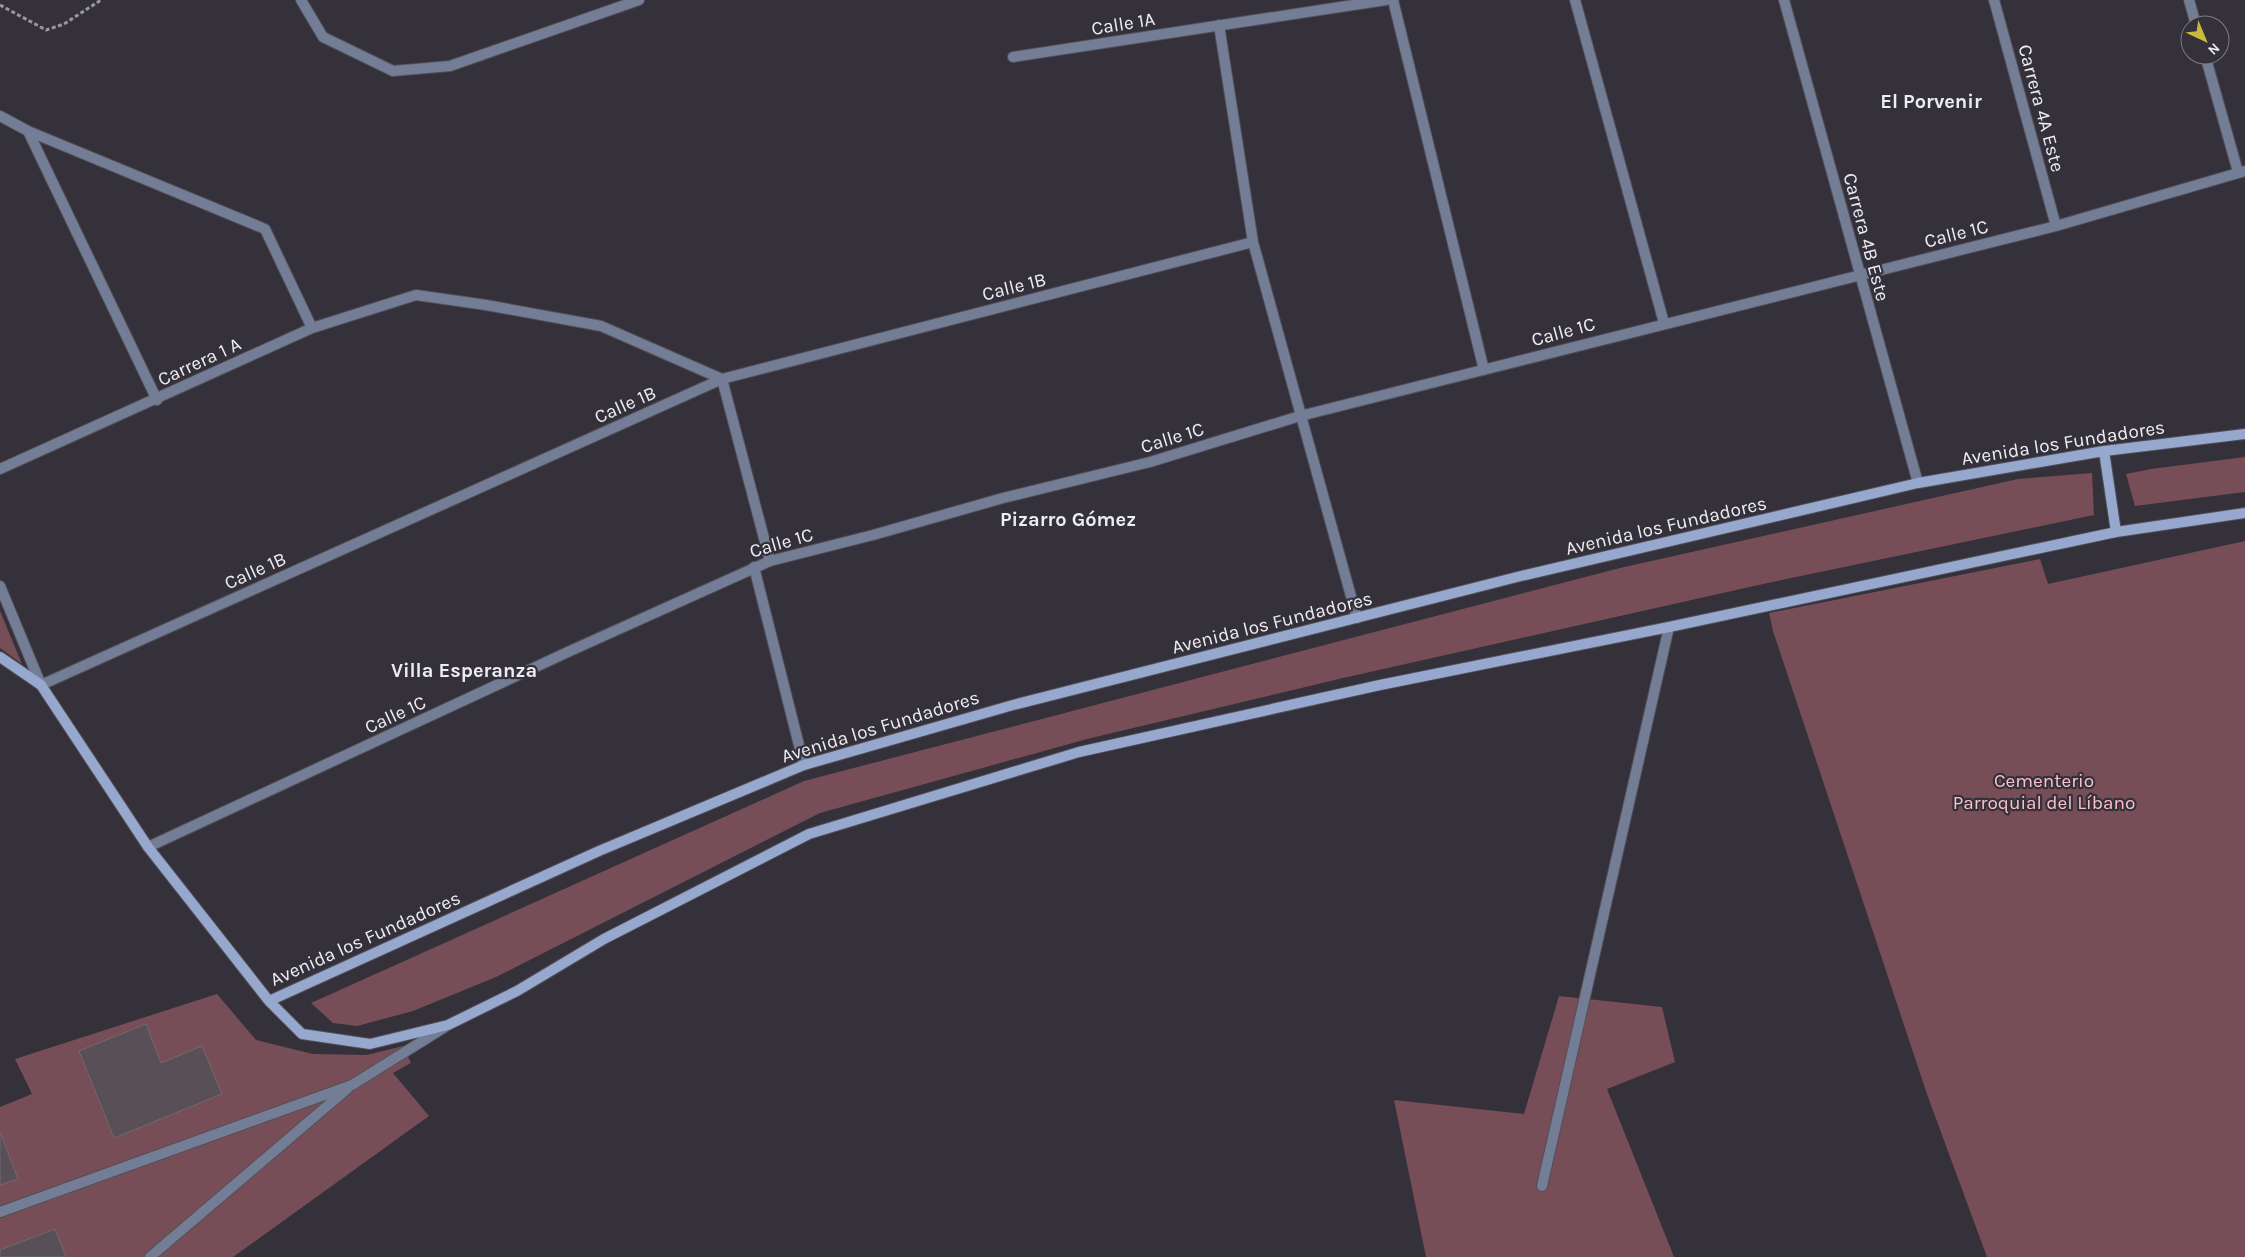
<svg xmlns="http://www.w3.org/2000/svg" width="2245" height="1257" font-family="Karla,sans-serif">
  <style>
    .green { fill: #774e57 }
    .building { fill: #594f57; stroke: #726870 }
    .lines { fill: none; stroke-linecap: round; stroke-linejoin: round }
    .lane-casing { stroke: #524f58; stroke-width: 12 }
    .street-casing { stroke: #524f58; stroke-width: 12 }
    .secondary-casing { stroke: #524f58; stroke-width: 12 }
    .path { stroke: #99979f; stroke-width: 3; stroke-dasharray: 4 2.5; stroke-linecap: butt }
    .lane { stroke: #737e96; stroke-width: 10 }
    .street { stroke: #737e96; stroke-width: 10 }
    .secondary { stroke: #97a8ce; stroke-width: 10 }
    .labels { text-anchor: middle; stroke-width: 4.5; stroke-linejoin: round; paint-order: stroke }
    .street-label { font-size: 19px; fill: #eeecf3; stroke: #34313b }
    .park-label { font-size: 19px; fill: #fcc0cd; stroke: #34313b }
    .neighbourhood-label { font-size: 20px; font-weight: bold; fill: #eeecf3; stroke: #34313b }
  </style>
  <rect width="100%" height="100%" fill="#34313b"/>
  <!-- green -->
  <path class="green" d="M 2245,457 L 2245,492 L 2135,506 L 2126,474 L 2151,469 Z
    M 2092,473 L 2094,515 L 1763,584 L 1343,678 L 1087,739 L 820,813 L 496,977 L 413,1011 L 357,1026 L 333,1023 L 311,1003 L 804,781 L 1620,568 L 2018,479 Z
    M 2245,541 L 2245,1257 L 1987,1257 L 1928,1097 L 1773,631 L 1769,613 L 2040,559 L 2048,584 Z
    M 0,611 L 22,664 L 0,648 Z
    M 217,994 L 256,1040 L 313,1054 L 367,1055 L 403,1046 L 411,1063 L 393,1073 L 429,1116 L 233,1257 L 0,1257 L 0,1107 L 32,1094 L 15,1059 Z
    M 1559,996 L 1662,1007 L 1675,1062 L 1607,1089 L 1674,1257 L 1426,1257 L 1394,1100 L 1524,1114 Z"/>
  <!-- building -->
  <path class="building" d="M 146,1024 L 161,1063 L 202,1046 L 222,1094 L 114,1138 L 79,1051 Z
    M 0,1132 L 18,1179 L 0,1185 Z
    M 55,1229 L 66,1257 L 0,1257 L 0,1250 Z"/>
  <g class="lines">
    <defs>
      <path id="lane" d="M 722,379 L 770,561
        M 754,567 L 804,765"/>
      <path id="street" d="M 301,0 L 323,37 L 393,71 L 450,66 L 639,0
        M 1393,0 L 1484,370
        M 1575,0 L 1664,323
        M 1784,0 L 1918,483
        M 1994,0 L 2056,226
        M 2189,0 L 2196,25
        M 1219,25 L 1253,242 L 1357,618
        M 2205,55 L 2238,172
        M 1013,57 L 1386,0
        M 0,116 L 28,131 L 265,229 L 312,328
        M 28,131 L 157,400
        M 0,469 L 312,328 L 416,295 L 486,305 L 601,326 L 722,379
        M 0,586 L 41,685 L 722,379 L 1253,242
        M 148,847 L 570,651 L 770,561 L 873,535 L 1003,498 L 1150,462 L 1300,416 L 2056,226 L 2245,171
        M 1542,1186 L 1669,627
        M 0,1212 L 352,1085 L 445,1027
        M 150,1257 L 347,1089"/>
      <path id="secondary" d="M 2104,451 L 2116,532
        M 0,657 L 41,685 L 148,847 L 269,1001 L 302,1034 L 370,1044 L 448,1025 L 517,991 L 604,939 L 809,834 L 1079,752 L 1380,685 L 1669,627 L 2116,532 L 2245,513
        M 269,1001 L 599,851 L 804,765 L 1013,705 L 1521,576 L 1918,483 L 2104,451 L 2245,434"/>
    </defs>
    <!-- lane casing -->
    <use href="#lane" class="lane-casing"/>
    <!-- street casing -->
    <use href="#street" class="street-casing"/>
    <!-- secondary casing -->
    <use href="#secondary" class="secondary-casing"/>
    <!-- path -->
    <path class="path" d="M 0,5 L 46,30 L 64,24 L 101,0"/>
    <!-- lane -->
    <use href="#lane" class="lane"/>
    <!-- street -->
    <use href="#street" class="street"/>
    <!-- secondary -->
    <use href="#secondary" class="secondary"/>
  </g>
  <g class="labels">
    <!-- street labels -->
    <g class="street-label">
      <text transform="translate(1123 23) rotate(-9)" y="7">Calle 1A</text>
      <text transform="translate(2042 108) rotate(75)" y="7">Carrera 4A Este</text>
      <text transform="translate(1956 233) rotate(-14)" y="7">Calle 1C</text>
      <text transform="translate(1867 237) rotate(75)" y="7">Carrera 4B Este</text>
      <text transform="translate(1014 286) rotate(-14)" y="7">Calle 1B</text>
      <text transform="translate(1563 331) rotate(-15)" y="7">Calle 1C</text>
      <text transform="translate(199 361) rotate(-25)" y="7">Carrera 1 A</text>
      <text transform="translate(625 404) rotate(-24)" y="7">Calle 1B</text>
      <text transform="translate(1172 437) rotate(-17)" y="7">Calle 1C</text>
      <text transform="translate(2063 442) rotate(-9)" y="7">Avenida los Fundadores</text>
      <text transform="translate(1666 525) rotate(-13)" y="7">Avenida los Fundadores</text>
      <text transform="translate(781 542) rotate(-16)" y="7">Calle 1C</text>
      <text transform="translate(255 570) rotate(-24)" y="7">Calle 1B</text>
      <text transform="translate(1272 622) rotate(-14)" y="7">Avenida los Fundadores</text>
      <text transform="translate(395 714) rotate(-25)" y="7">Calle 1C</text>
      <text transform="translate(880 726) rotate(-17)" y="7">Avenida los Fundadores</text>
      <text transform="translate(365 938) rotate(-24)" y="7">Avenida los Fundadores</text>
    </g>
    <!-- park labels -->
    <g class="park-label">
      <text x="2044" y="787">Cementerio<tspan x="2044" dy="22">Parroquial del Líbano</tspan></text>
    </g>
    <!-- neighbourhood labels -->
    <g class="neighbourhood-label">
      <text x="1931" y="108">El Porvenir</text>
      <text x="1068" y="526">Pizarro Gómez</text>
      <text x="464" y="677">Villa Esperanza</text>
    </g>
  </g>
  <!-- north arrow -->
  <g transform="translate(2205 40) rotate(136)"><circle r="24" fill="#34313b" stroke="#7e7c85"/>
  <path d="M0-4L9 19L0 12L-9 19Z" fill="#c8bb3b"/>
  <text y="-8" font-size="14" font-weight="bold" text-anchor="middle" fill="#eeecf3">N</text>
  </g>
</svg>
